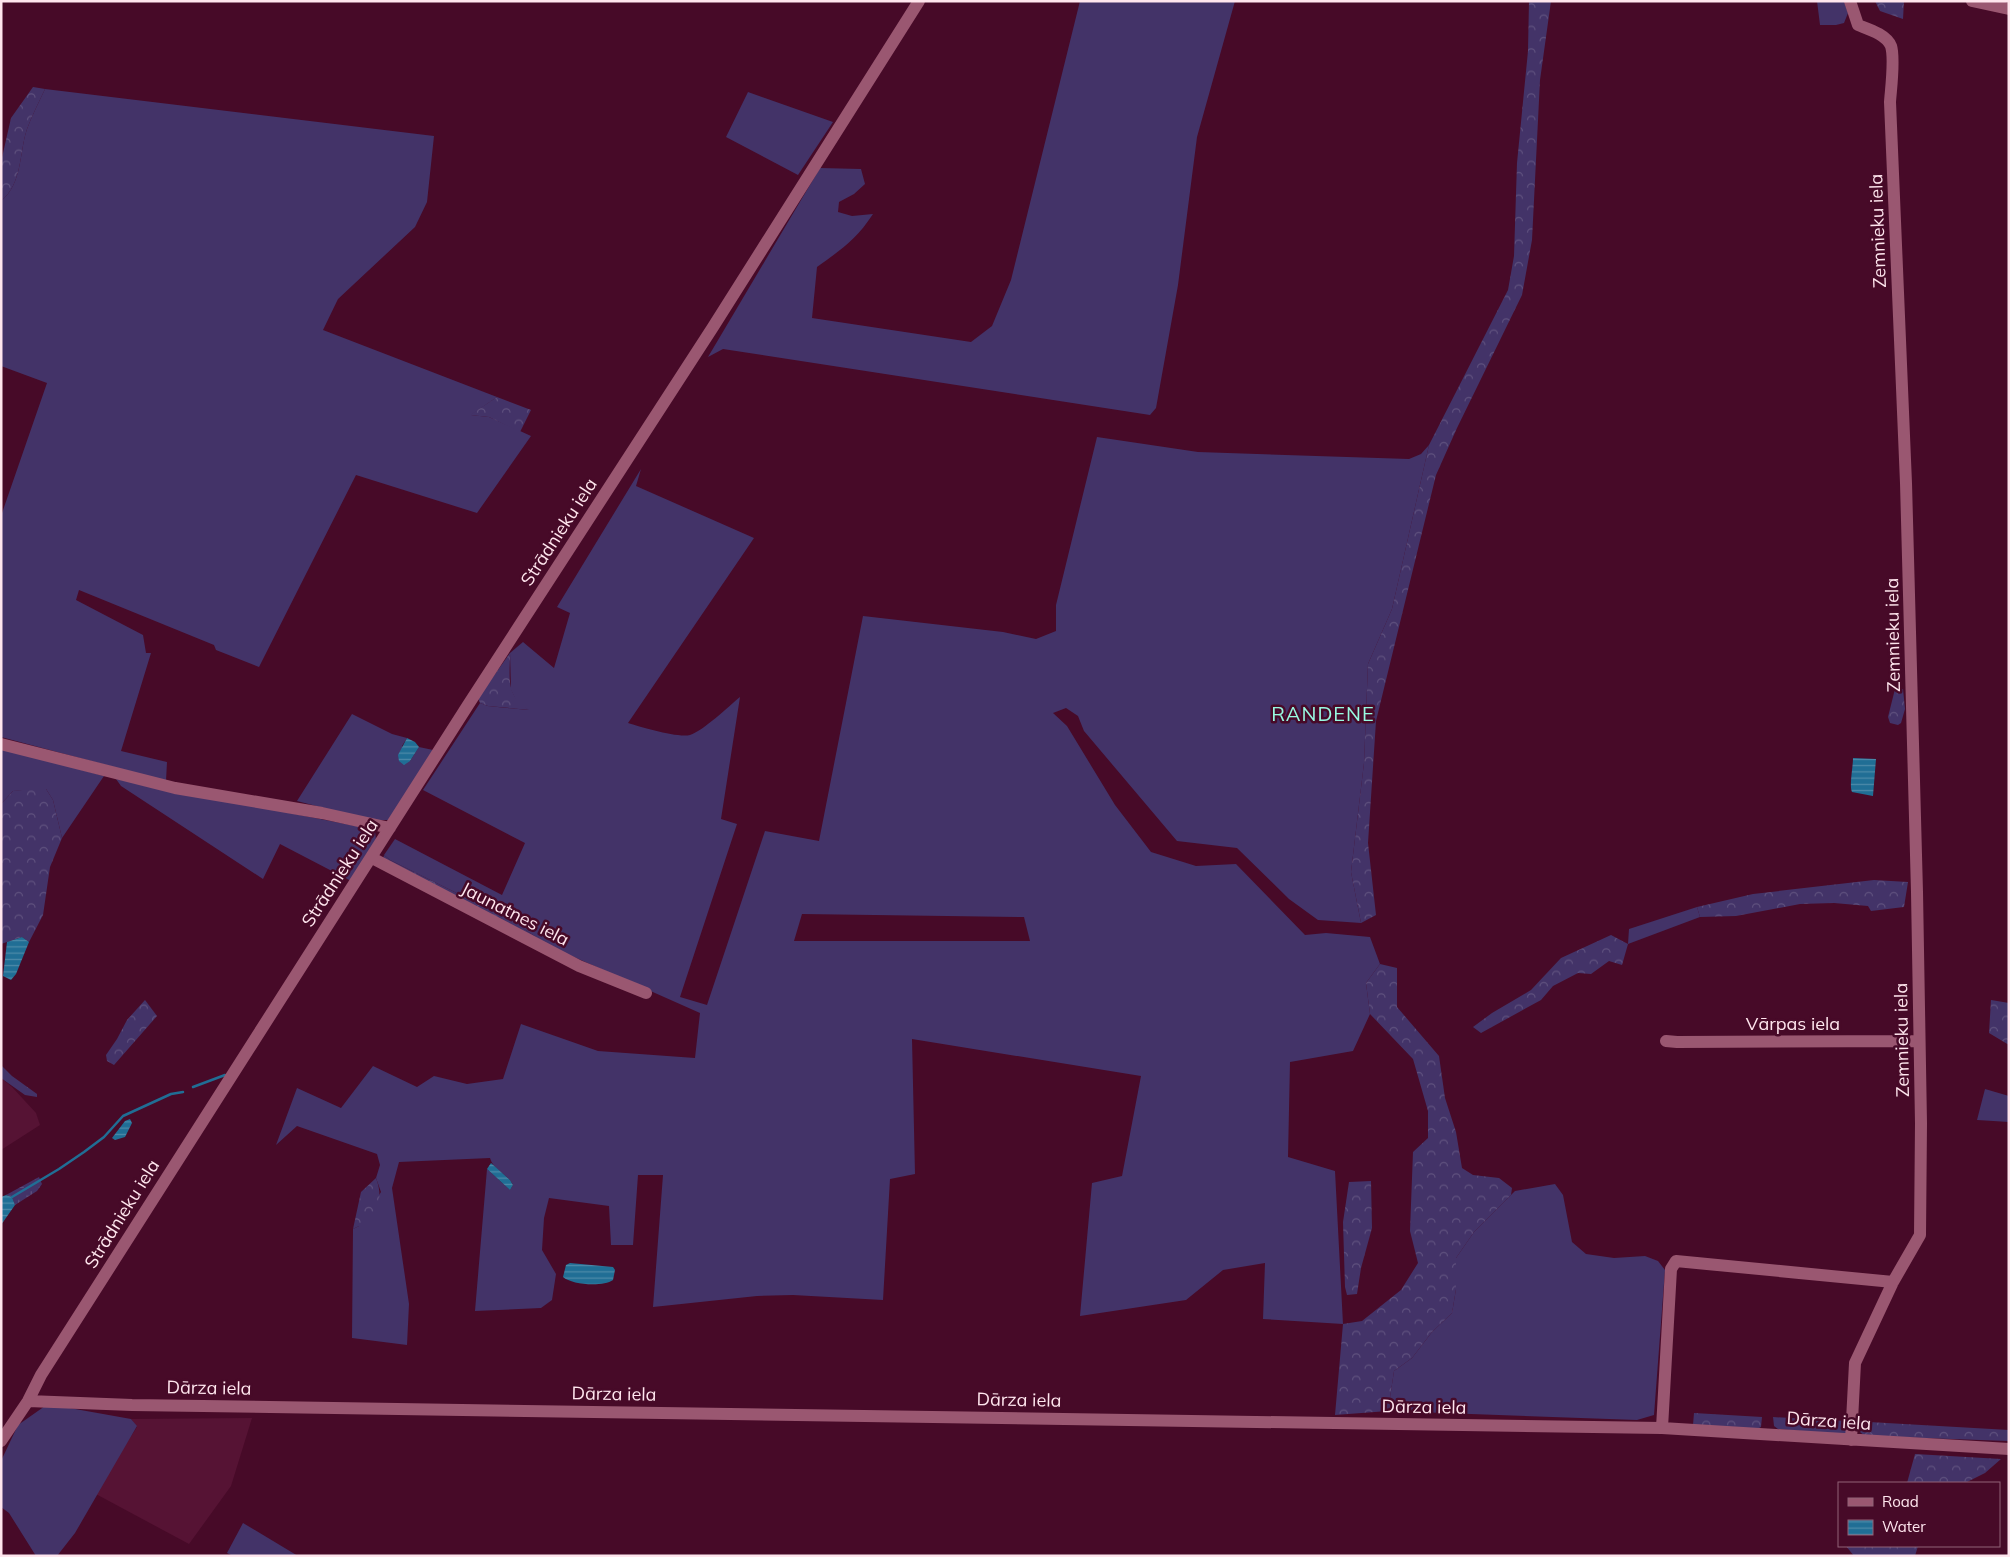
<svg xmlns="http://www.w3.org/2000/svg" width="2010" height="1557" font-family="Mulish,sans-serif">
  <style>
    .built { fill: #561334 }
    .grass { fill: #433368; fill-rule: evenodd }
    .forest { fill: url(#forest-crowns) }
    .wetland { fill: url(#wetland-marsh) }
    .water { fill: url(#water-rules) }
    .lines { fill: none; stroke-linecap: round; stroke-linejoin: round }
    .stream { stroke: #206e95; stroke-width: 2.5 }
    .minor { stroke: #9a5771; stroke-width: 12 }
    .labels { text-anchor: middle; stroke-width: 5; stroke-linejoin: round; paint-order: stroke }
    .street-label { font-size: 18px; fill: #ffe6ee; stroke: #470a28 }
    .quarter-label { font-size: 20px; letter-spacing: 1px; fill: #98fae1; stroke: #470a28 }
  </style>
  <defs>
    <pattern id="forest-crowns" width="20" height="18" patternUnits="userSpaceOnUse" patternTransform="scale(1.25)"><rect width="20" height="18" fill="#433368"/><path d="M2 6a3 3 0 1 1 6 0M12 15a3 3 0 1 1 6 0" fill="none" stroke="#5f517e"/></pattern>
    <pattern id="wetland-marsh" width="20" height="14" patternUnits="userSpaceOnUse" patternTransform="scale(1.25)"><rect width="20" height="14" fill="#433368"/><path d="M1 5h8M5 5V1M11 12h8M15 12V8" fill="none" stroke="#5f517e"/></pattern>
    <pattern id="water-rules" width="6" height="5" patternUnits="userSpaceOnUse" patternTransform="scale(1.25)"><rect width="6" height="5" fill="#206e95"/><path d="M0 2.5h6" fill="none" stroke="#4d8aa9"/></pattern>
  </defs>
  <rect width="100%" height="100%" fill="#470a28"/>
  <!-- built -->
  <path class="built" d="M 1,1078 L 12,1087 L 36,1113 L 40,1125 L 1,1150 Z
    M 252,1418 L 231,1486 L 189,1544 L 94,1493 L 137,1427 L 131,1419 Z"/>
  <!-- grass -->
  <path class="grass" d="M 1080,1 L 1235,1 L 1197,137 L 1178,285 L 1156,408 L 1150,415 L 723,349 L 708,357 L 820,168 L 861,169 L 865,184 L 854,194 L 839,202 L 838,212 L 852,216 L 873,214 C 856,240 842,249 817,267 L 812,318 L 971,342 L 992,326 L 1011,280 Z
    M 1817,1 L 1844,1 L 1848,13 L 1844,23 L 1836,25 L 1820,25 Z
    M 45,89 L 434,136 L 427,202 L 415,227 L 338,299 L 323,330 L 497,397 L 471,415 L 489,417 L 531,436 L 477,513 L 356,475 L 259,667 L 216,650 L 214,645 L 79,590 L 76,600 L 143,635 L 146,653 L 151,653 L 121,751 L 167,762 L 166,781 L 1,737 L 1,516 L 47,383 L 1,366 L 1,201 C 23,183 19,152 27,129 C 32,115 39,102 45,89 Z
    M 748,92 L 833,122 L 798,175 L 726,137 Z
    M 1097,437 L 1198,452 L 1409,459 L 1421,454 L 1429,445 L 1392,609 L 1368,664 L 1364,763 L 1351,872 L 1361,923 L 1318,920 L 1289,899 L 1237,848 L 1177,841 L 1084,731 L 1078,716 L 1066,708 L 1053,713 L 1067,726 L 1115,805 L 1151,852 L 1196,866 L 1236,864 L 1305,935 L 1326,933 L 1370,937 L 1380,964 L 1366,983 L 1370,1014 L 1353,1051 L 1290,1062 L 1288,1157 L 1335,1171 L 1343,1324 L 1263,1319 L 1265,1263 L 1223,1270 L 1186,1300 L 1080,1316 L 1092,1183 L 1122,1176 L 1141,1076 L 912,1039 L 915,1174 L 890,1179 L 883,1300 L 793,1295 L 757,1296 L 653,1307 L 663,1175 L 638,1175 L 633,1245 L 611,1245 L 609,1206 L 549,1198 L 544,1218 L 542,1250 L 556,1274 L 552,1300 L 541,1308 L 475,1311 L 487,1169 L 510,1190 L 513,1185 C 508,1174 493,1170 490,1158 L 399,1162 L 392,1188 L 409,1304 L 407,1345 L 352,1338 L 353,1229 L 359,1226 L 381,1192 L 376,1178 L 380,1165 L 377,1154 L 297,1126 L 276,1145 L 297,1088 L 341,1108 L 373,1066 L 417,1087 L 434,1076 L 467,1084 L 503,1079 L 521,1024 L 598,1051 L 695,1058 L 700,1013 L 547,945 L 513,921 L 390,860 L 384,855 L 395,839 L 502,895 L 525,843 L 423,790 L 480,703 L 488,706 L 529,710 L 518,704 L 511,690 L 510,653 L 523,642 L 554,668 L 570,613 L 557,607 L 641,469 L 636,486 L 754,538 L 628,723 C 641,727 677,738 690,735 C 703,731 729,706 740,697 L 721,819 L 737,824 L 680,997 L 707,1005 L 765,831 L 819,841 L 863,616 L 1003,632 L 1036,639 L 1056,631 L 1056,605 ZM 802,914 L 1024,917 L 1030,941 L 794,941 Z
    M 352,714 L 392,734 L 407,738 L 402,746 L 410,761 L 419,747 L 433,750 L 390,820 L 370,820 L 297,801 Z
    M 1,748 L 104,776 L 62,838 L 53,800 L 46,789 L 13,791 L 1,804 Z
    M 116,779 L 361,827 L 375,831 L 376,840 L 353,882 L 280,844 L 263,879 L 121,786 Z
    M 1697,907 L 1700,917 L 1628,944 L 1629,929 Z
    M 1985,1089 L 2009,1096 L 2009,1122 L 1977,1120 Z
    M 1555,1184 L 1563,1195 L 1572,1242 L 1586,1254 L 1614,1258 L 1645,1256 L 1658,1261 L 1665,1270 L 1654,1415 L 1637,1420 L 1388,1411 L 1394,1371 L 1412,1358 L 1432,1332 L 1452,1313 L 1456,1289 L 1456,1258 L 1474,1232 L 1515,1191 Z
    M 45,1406 L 64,1407 L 131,1419 L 137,1426 L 75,1533 L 57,1556 L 36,1556 L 9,1513 L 1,1507 L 1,1461 L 18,1425 Z
    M 1773,1417 L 1847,1421 L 1847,1435 L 1778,1429 L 1774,1426 Z
    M 243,1523 L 298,1556 L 233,1556 L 227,1553 Z"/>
  <!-- forest -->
  <path class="forest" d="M 1529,1 L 1551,1 L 1540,80 L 1532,240 L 1522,295 L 1457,428 L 1436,475 L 1376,721 L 1368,843 L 1376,915 L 1361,923 L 1351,872 L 1364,763 L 1368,664 L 1392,609 L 1429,445 L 1508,290 L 1514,256 L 1517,163 L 1528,51 Z
    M 1875,1 L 1904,1 L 1903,19 L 1880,11 Z
    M 33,87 L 45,89 C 39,102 32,115 27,129 C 19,152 23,183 1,201 L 1,162 L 11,118 Z
    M 497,397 L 531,410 L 520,432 L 489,417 L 470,415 Z
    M 510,653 C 510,679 505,696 530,710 L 488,706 L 480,703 L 478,698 Z
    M 1895,689 L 1903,689 L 1905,709 L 1901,723 L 1898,725 L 1890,723 L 1888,717 Z
    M 32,789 L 46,789 L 53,800 L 62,838 L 50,867 L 43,915 L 29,942 L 22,937 L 1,944 L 1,804 L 13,791 Z
    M 384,855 L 390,860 L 513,921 L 547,945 L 383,859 Z
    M 1874,880 L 1908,882 L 1904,907 L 1871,911 L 1868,906 L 1834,903 L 1800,904 L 1736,916 L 1700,917 L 1697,907 L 1753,894 Z
    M 1611,935 L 1628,944 L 1622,965 L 1609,961 L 1591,974 L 1578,973 L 1553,986 L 1541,1000 L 1481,1033 L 1473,1027 L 1492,1013 L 1531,990 L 1561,958 Z
    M 1380,964 L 1397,968 L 1397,1007 L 1439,1056 L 1445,1098 L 1456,1132 L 1462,1168 L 1473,1175 L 1499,1178 L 1512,1188 L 1511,1195 L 1474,1232 L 1456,1258 L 1456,1289 L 1452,1313 L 1432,1332 L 1412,1358 L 1394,1371 L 1388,1411 L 1335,1415 L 1343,1324 L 1362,1321 L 1401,1290 L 1418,1263 L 1410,1231 L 1413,1152 L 1428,1138 L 1428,1111 L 1413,1059 L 1370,1014 L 1366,983 Z
    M 145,1000 L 157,1016 L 114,1065 L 107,1061 L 106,1055 L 117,1039 L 127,1020 Z
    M 1991,1000 L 2009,1003 L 2009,1045 L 1989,1033 Z
    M 1,1065 L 12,1076 L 37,1094 L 37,1097 L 25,1095 L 1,1078 Z
    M 376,1178 C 384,1200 377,1209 368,1228 L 359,1226 L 353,1229 L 361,1192 Z
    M 1371,1181 L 1372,1228 L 1361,1268 L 1357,1294 L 1347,1295 L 1345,1287 L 1343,1222 L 1349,1182 Z
    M 1694,1413 L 1762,1417 L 1761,1427 L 1755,1430 L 1693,1425 Z
    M 1869,1422 L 2009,1430 L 2009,1441 L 1865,1436 L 1860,1432 Z
    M 1915,1454 L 2001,1459 L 1985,1473 L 1965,1483 L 1907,1483 Z
    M 1846,1546 L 1918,1546 L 1915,1556 L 1854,1556 Z"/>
  <!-- wetland -->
  <path class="wetland" d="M 39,1177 L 42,1184 L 37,1191 L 15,1205 L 12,1197 L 6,1195 Z"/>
  <!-- water -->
  <path class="water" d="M 407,738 L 415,742 L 419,747 L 410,761 L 404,765 L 399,761 L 398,755 Z
    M 1853,758 L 1876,759 L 1873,796 L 1852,792 C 1849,785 1853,768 1853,758 Z
    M 22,937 L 29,942 L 16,974 L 11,980 L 3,976 L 7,942 Z
    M 130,1119 L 132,1123 L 125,1137 L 115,1140 L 112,1138 L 125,1121 Z
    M 491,1163 L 510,1180 L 513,1185 L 510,1190 L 487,1169 Z
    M 6,1195 L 12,1197 L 15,1205 L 1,1225 L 1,1197 Z
    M 570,1263 L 613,1267 L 615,1270 L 613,1280 C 603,1287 572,1285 563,1277 L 566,1265 Z"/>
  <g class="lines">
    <!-- stream -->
    <path class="stream" d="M 193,1087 L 225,1075
      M 12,1197 L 59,1169 L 84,1152 L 104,1137 L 123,1116 L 171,1094 L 183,1092"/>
    <!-- minor -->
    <path class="minor" d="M 1850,1 L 1858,25 C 1868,29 1886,34 1891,46 C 1895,58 1891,88 1890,102 L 1906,483 L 1917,892 L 1921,1123 L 1920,1235 L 1893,1282 L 1855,1363 L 1851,1440
      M 1972,1 L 2009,9
      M 1,744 L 175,788 L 322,813 L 390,828
      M 372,858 L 579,966 L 646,993
      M 1666,1041 L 1677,1042 L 1919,1041
      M 28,1401 L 132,1405 L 1662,1428 L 2009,1449
      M 1662,1428 L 1671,1269 L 1676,1261 L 1893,1282
      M 1,1441 L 28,1401 L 41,1375 L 468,705 L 713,327 L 919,1"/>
  </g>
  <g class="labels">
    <!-- street labels -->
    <g class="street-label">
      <text transform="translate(1878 231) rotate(-92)" y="6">Zemnieku iela</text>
      <text transform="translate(559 532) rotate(-57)" y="6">Strādnieku iela</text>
      <text transform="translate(1893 635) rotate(-91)" y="6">Zemnieku iela</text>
      <text transform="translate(340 873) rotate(-57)" y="6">Strādnieku iela</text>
      <text transform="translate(515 914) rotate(27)" y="6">Jaunatnes iela</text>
      <text x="1793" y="1030">Vārpas iela</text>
      <text transform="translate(1902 1040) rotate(-91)" y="6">Zemnieku iela</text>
      <text transform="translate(122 1214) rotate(-58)" y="6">Strādnieku iela</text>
      <text transform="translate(209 1388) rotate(1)" y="6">Dārza iela</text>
      <text transform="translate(614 1394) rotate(1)" y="6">Dārza iela</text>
      <text transform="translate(1019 1400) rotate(1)" y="6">Dārza iela</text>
      <text transform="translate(1424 1407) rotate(1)" y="6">Dārza iela</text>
      <text transform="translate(1829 1421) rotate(4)" y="6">Dārza iela</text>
    </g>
    <!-- quarter labels -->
    <g class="quarter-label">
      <text x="1323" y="721">RANDENE</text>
    </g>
  </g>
  <!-- border -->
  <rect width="2010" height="1557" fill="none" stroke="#ffe6ee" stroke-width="5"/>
  <!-- legend -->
  <rect x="1838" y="1482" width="162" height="65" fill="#470a28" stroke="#916277"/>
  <rect x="1848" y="1498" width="25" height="8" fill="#9a5771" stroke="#916277"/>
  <text x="1882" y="1507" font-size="15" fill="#ffe6ee">Road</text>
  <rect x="1848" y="1520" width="25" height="15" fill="url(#water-rules)" stroke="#916277"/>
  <text x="1882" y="1532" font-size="15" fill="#ffe6ee">Water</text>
</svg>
